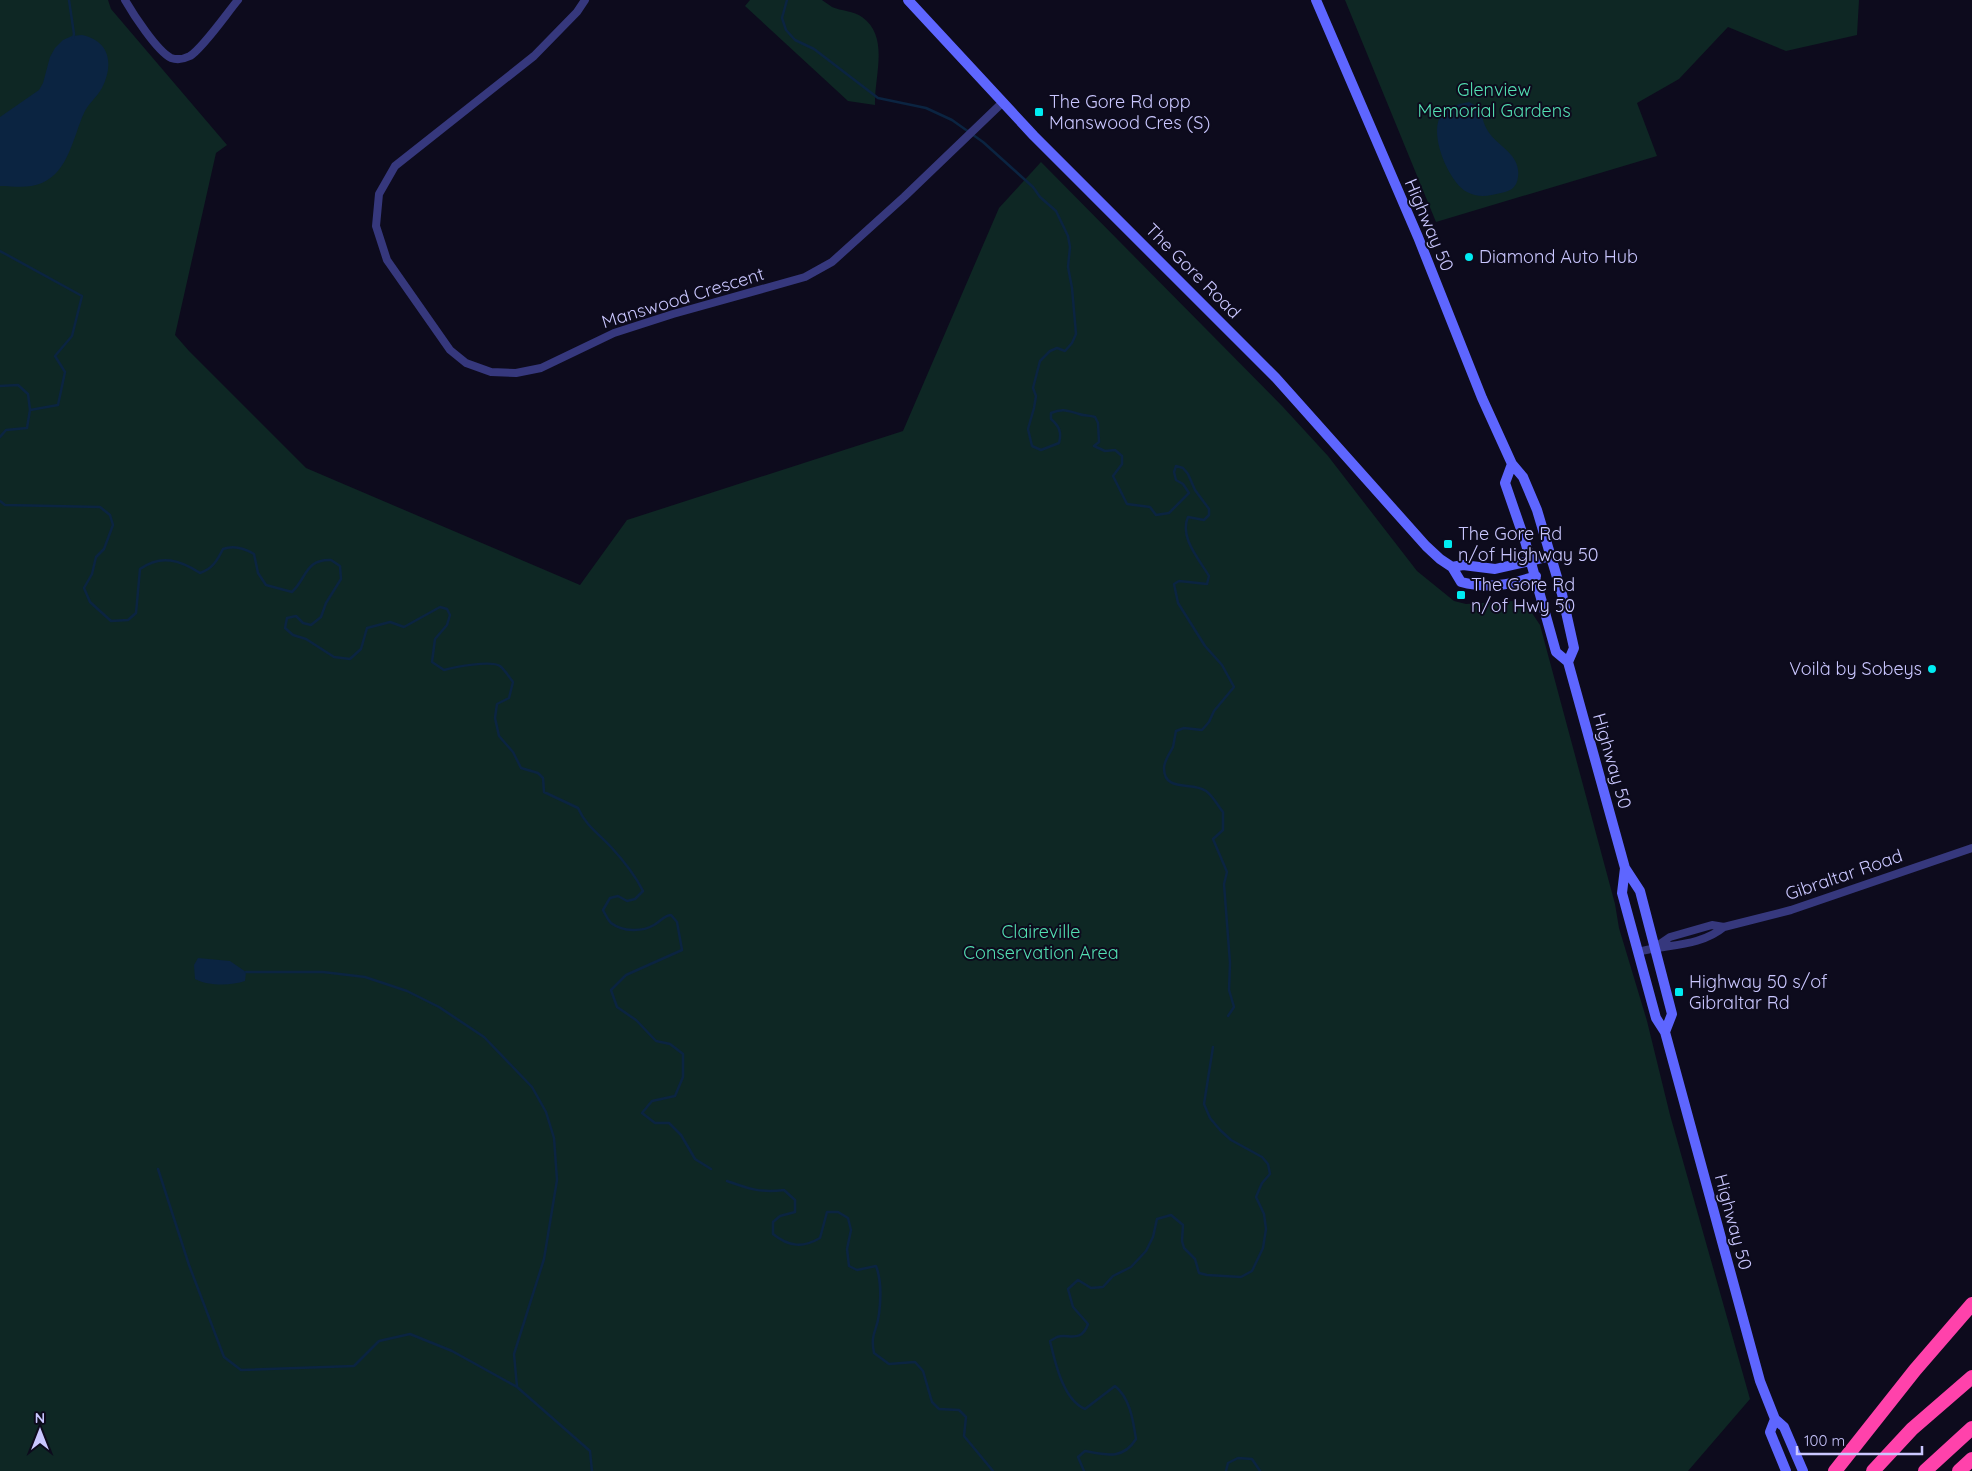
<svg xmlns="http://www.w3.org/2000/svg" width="1972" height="1471" font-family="Quicksand,sans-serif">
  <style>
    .green { fill: #0e2724 }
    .water { fill: #0b2441 }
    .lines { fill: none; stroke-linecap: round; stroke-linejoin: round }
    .stream { stroke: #0b2441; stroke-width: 2.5 }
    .street { stroke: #36387d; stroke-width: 8 }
    .secondary { stroke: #5e66ff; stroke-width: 10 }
    .highway { stroke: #ff42ab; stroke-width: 14 }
    .poi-dot { fill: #00ecf2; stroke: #0d0b1d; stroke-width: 2 }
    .labels { text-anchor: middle; stroke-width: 4; stroke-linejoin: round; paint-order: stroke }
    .park-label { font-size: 18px; fill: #53dfb2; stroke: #0d0b1d }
    .poi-label { font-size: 18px; fill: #cac7ff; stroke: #0d0b1d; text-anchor: start }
    .street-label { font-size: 18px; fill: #cac7ff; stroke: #0d0b1d }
  </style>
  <rect width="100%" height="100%" fill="#0d0b1d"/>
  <!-- green -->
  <path class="green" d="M 0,0 L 108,0 L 111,9 L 227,145 L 216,153 L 175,335 L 189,351 L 306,468 L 580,585 L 627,520 L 903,431 L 999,208 L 1041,162 L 1283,407 L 1328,456 L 1417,571 L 1454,601 L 1466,604 L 1514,601 L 1528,607 L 1540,625 L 1615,904 L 1619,928 L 1647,1021 L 1670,1115 L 1750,1399 L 1688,1471 L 0,1471 Z
    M 750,0 L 822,0 C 825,2 829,5 832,7 C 841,11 854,11 862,17 C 890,37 874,76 875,105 L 848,101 L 745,6 Z
    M 1345,0 L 1859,0 L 1857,35 L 1786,51 L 1728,27 L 1679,79 L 1637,103 L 1657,156 L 1436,222 Z"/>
  <!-- water -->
  <path class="water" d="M 82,35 C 110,41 114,64 102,88 C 97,97 88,104 84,113 C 73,137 69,171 42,183 C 28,189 14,186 0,186 L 0,117 L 39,90 L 43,83 L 50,57 L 55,48 L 63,40 L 72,36 Z
    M 1469,102 L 1481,109 C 1482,118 1484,126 1490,134 C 1501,148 1521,156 1518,177 C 1517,188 1510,191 1501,193 C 1489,196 1478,198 1467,192 C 1449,183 1427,132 1442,114 C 1448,106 1460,104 1469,102 Z
    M 198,958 L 230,961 L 246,972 L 245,981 C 231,986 208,986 195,979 L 194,965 Z"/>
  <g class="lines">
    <!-- stream -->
    <path class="stream" d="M 69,0 L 74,34 L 73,38
      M 787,0 L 782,18 L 786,30 L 795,40 L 814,49 L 878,98 L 926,108 L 952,120 L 983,142 L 1033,187 L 1040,197 L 1056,211 L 1068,236 L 1070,247 L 1068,267 L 1072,288 L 1076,334 L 1072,343 L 1065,351 L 1057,348 L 1050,351 L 1040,361 L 1033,388 L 1036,396 L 1034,408 L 1028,429 L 1032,446 L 1041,450 L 1059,443 C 1062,432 1059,426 1051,419 L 1051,413 C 1063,408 1068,411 1079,414 C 1084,416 1089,415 1095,417 L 1098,423 L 1099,442 L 1094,446 L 1105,451 L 1115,450 L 1122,456 L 1122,464 L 1113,476 L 1127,504 L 1150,507 L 1156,515 L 1169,513 L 1189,493 L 1183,484 L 1176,480 L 1174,472 L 1176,466 L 1183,468 L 1188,474 L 1195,490 L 1209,509 L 1209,515 L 1204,520 L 1188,517 C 1179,537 1199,559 1209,576 L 1207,584 L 1179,581 L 1174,584 L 1178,603 L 1205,646 L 1222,665 L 1234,687 L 1214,711 L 1209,722 L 1202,730 L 1184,728 L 1176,731 C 1175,736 1174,742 1173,747 C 1170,753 1164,761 1164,768 C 1164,793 1192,781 1206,791 C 1213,796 1218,806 1223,812 L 1223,830 L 1213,839 L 1227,872 L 1224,884 L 1230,963 L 1229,990 L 1234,1007 L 1228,1016
      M 0,251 L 82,296 L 72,336 L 55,356 L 65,372 L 58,405 L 30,410
      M 0,386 L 18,385 L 28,394 L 30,410 L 27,428 L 6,430 L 0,437
      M 0,501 L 5,505 L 100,507 L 110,515 L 113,525 L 104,549 L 96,557 L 92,574 L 84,588 L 90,602 L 111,621 L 128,620 L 136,613 L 140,569 C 161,554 180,560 200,573 C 212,569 217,561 223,549 C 234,545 244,548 254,554 L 258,573 L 266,585 L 292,592 C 307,578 305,559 331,560 L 340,566 L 341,579 L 326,603 L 321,617 L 311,625 L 303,623 L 296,616 L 287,618 L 285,628 L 293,635 L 306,639 L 334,657 L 350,659 L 361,649 L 367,628 L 390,622 L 404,627 L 440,607 L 447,609 L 450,615 L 447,625 L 435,639 L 432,662 L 444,670 C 455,667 491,660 500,666 C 505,670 509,677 513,682 L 509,698 L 497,704 L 495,718 L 499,736 L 513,752 L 521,768 L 538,773 L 543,778 L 544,792 L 578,808 C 586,826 598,833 611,847 C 623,860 635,875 643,891 L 635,899 L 627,901 L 618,896 L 610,898 L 603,910 C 605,914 608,920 611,923 C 623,932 642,932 654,925 C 661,921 663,916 671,915 L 677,922 L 682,950 L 626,975 L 611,990 L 617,1007 L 636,1020 L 656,1041 L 670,1044 L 683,1054 L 683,1077 L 675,1096 L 652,1101 L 642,1113 L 655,1123 L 669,1123 L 681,1135 L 695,1159 L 711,1169
      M 246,972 L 323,972 L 365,977 L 407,991 L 439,1007 L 484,1037 L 532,1087 L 546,1112 L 554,1138 L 557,1180 L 544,1259 L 514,1354 L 517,1387
      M 158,1169 L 189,1265 L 224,1357 L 241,1370 L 354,1366 L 379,1341 L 410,1334 L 452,1351 L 517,1387 L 590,1451 L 592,1471
      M 727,1181 C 749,1189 761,1193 784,1190 L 795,1200 L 795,1212 L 780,1216 L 773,1222 L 773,1234 C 789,1247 803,1248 820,1238 L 827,1212 L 838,1212 L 848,1218 L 851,1230 L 847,1249 L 849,1266 L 857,1270 L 876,1266 C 881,1279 881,1299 879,1314 C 877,1332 870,1333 874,1353 L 889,1364 L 915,1362 L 923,1371 L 932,1402 L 939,1409 L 959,1410 L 966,1417 L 964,1436 L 993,1471
      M 1084,1471 L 1078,1457 L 1085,1451 C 1106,1455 1123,1460 1136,1439 C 1133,1420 1130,1398 1115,1386 L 1085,1409 C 1063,1400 1055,1362 1050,1341 C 1052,1340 1055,1338 1057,1337 C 1068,1333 1081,1344 1088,1324 L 1073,1307 L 1068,1289 L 1078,1280 L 1091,1288 L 1103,1287 L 1113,1276 L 1131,1267 L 1146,1251 L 1153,1237 L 1157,1219 L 1171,1215 L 1183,1225 L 1182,1241 L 1184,1248 L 1195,1259 L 1199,1273 L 1207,1275 L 1241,1277 L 1252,1271 L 1263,1248 L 1266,1229 L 1264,1214 L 1256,1197 L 1262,1183 L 1270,1174 L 1268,1164 L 1262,1157 L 1231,1140 L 1220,1130 L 1210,1118 L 1204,1104 L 1213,1047
      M 1226,1471 L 1228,1463 L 1238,1458 L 1252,1459 L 1260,1471"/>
    <!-- street -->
    <path class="street" d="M 125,0 C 133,14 157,51 171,58 C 177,60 184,59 190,56 C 203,48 227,13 238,0
      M 585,0 L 577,12 L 534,56 L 395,166 L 379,194 L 376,226 L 387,260 L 450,350 L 466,363 L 491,372 L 516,373 L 541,368 L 614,333 L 673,314 L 805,277 L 832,262 L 904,197 L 1003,102
      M 1654,948 L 1670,937 L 1712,925 L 1724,927 L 1791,910 L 1972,848
      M 1638,952 C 1667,944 1700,947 1724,927"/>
    <!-- secondary -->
    <path class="secondary" d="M 908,0 L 1034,136 L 1276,378 L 1426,546 L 1440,559 L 1452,567 L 1461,582 C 1487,589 1510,585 1536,576
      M 1316,0 L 1418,237 L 1482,398 L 1512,464 L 1523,477 L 1537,510 L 1562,594 L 1574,648 L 1568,662
      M 1512,464 L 1505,483 L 1525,541 L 1556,652 L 1568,662 L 1625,868 L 1640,891 L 1672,1014 L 1665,1032
      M 1452,567 L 1463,565 L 1495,569 L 1551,556
      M 1625,868 L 1622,893 L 1656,1018 L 1665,1032 L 1760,1381 L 1775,1419 L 1784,1427 L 1803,1471
      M 1775,1419 L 1770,1432 L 1786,1471"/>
    <!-- highway -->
    <path class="highway" d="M 1835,1471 L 1915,1370 L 1972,1304
      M 1873,1471 L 1912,1429 L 1972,1377
      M 1925,1471 L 1972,1428
      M 1959,1471 L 1972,1459"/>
  </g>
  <!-- markers -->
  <g class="poi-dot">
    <rect x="1034" y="107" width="10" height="10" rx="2.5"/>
    <circle cx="1469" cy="257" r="5"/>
    <rect x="1443" y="539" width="10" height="10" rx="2.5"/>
    <rect x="1456" y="590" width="10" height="10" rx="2.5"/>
    <circle cx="1932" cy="669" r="5"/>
    <rect x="1674" y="987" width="10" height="10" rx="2.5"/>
  </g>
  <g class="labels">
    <!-- park labels -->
    <g class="park-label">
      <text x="1494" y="96">Glenview<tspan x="1494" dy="21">Memorial Gardens</tspan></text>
      <text x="1041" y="938">Claireville<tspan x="1041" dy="21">Conservation Area</tspan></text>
    </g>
    <!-- poi labels -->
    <g class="poi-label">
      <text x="1049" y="108">The Gore Rd opp<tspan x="1049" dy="21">Manswood Cres (S)</tspan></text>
      <text x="1479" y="263">Diamond Auto Hub</text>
      <text x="1458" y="540">The Gore Rd<tspan x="1458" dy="21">n/of Highway 50</tspan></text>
      <text x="1471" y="591">The Gore Rd<tspan x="1471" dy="21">n/of Hwy 50</tspan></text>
      <text x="1922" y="675" text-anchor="end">Voilà by Sobeys</text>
      <text x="1689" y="988">Highway 50 s/of<tspan x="1689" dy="21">Gibraltar Rd</tspan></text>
    </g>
    <!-- street labels -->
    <g class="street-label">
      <text transform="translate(1429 225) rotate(67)" y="6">Highway 50</text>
      <text transform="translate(1193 271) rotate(45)" y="6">The Gore Road</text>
      <text transform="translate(683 298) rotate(-17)" y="6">Manswood Crescent</text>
      <text transform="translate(1612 761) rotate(74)" y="6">Highway 50</text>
      <text transform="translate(1844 875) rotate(-19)" y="6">Gibraltar Road</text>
      <text transform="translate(1733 1222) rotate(75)" y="6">Highway 50</text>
    </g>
  </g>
  <!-- north arrow -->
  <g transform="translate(40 1431)" stroke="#0d0b1d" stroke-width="4" paint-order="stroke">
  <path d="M0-4L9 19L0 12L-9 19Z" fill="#cac7ff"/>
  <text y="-8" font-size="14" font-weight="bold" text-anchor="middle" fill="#cac7ff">N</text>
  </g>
  <!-- scale -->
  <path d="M1797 1446v8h125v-8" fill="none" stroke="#cac7ff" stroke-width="2.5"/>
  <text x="1804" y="1446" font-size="15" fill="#cac7ff" stroke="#0d0b1d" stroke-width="4" paint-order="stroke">100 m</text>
</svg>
